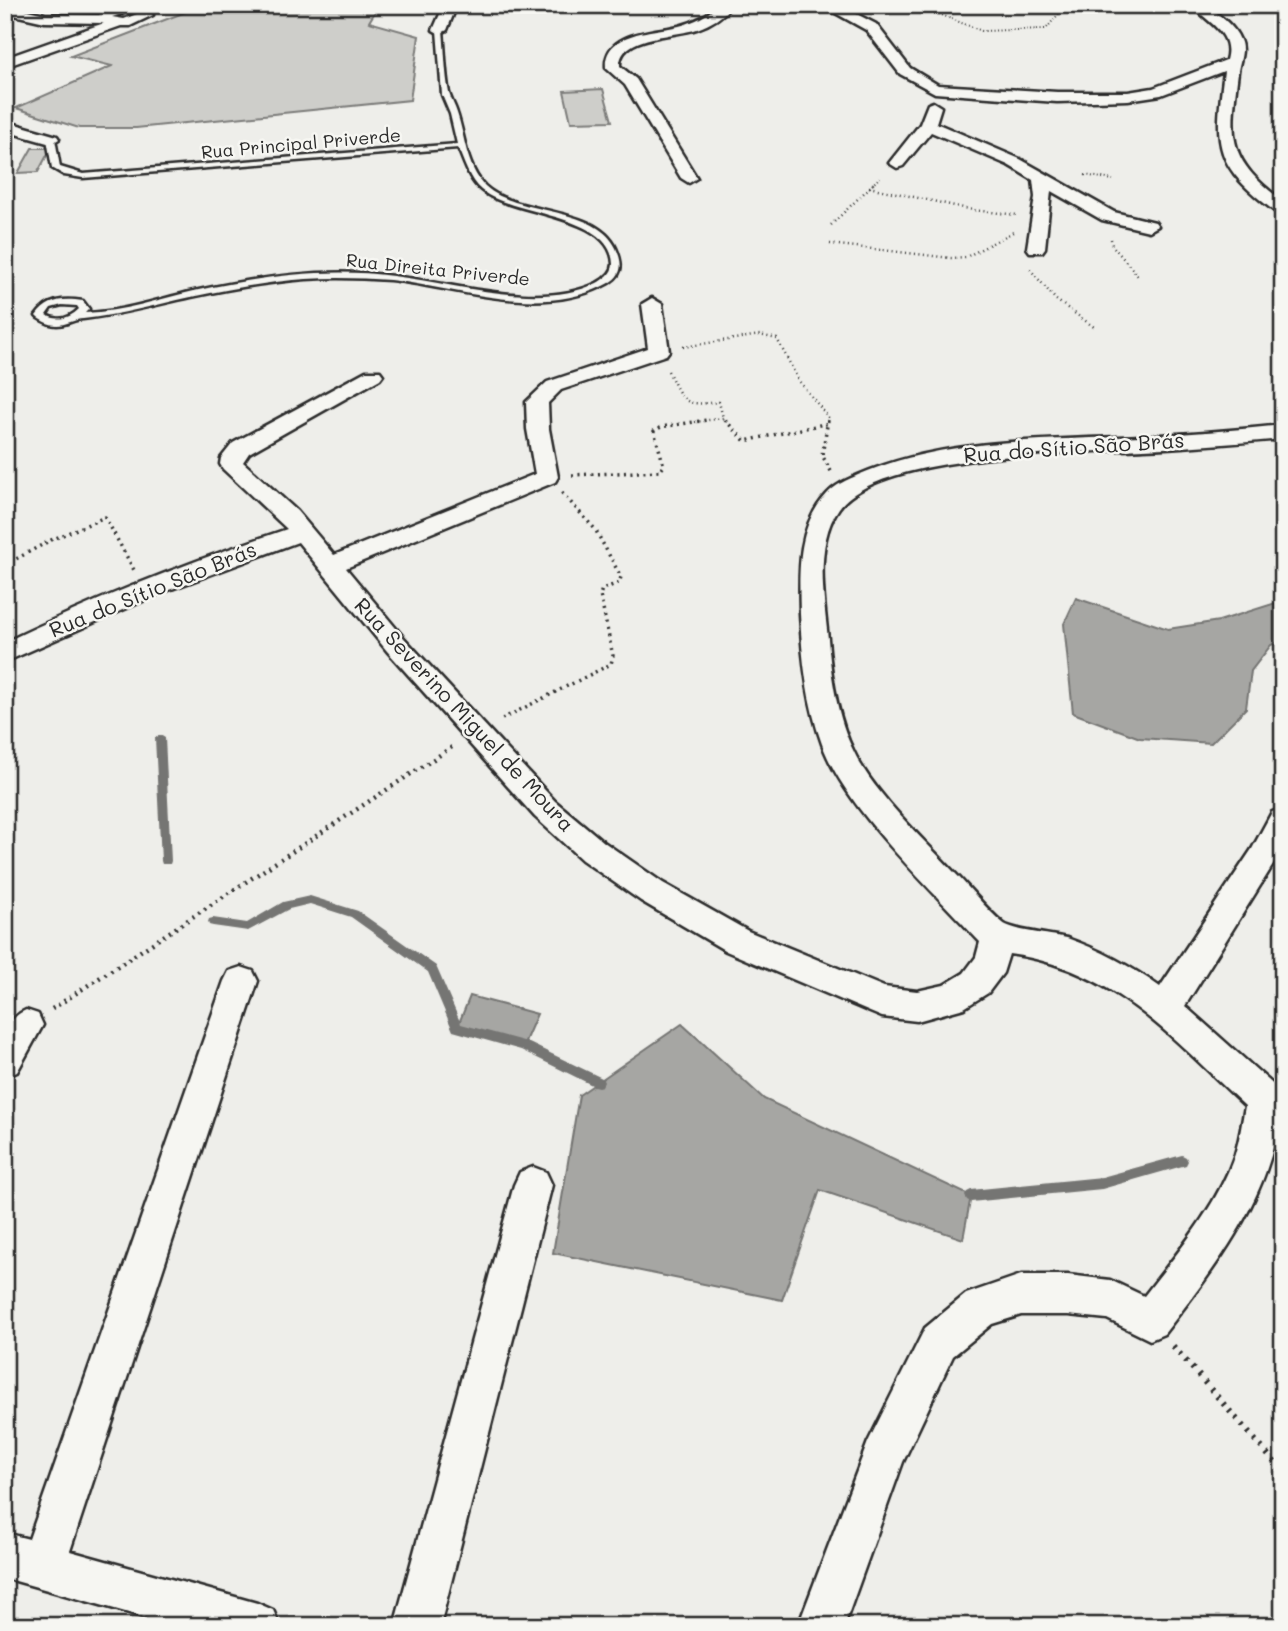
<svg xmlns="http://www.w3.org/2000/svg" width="1288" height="1631" font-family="Mali,sans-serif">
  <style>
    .green { fill: #cececa; stroke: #7c7c7a; stroke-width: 2 }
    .water { fill: #a6a6a3; stroke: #757573; stroke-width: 2 }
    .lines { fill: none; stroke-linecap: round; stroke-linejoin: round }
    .stream { fill: #757573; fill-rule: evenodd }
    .lane-casing { stroke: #2b2b2b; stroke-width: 5 }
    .street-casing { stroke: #2b2b2b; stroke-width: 5 }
    .path-far4 { stroke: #2b2b2b; stroke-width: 2; stroke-dasharray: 1 2.5; stroke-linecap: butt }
    .path-far3 { stroke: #2b2b2b; stroke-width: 2.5; stroke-dasharray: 1 3.5; stroke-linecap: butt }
    .path-far2 { stroke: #2b2b2b; stroke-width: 3.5; stroke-dasharray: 2 4.5; stroke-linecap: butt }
    .path-far1 { stroke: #2b2b2b; stroke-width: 4.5; stroke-dasharray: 2 5; stroke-linecap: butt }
    .path { stroke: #2b2b2b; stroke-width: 6; stroke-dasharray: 2.5 7; stroke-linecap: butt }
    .lane { fill: #f6f6f2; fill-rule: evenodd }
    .street { fill: #f6f6f2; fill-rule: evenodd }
    .labels { text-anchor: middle; stroke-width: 5; stroke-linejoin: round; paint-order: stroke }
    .far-street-label { font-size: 18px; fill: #2b2b2b; stroke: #f6f6f2 }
    .street-label { font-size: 21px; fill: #2b2b2b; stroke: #f6f6f2 }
  </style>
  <rect width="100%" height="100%" fill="#eeeeea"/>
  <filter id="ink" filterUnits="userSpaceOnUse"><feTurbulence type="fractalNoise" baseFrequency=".0143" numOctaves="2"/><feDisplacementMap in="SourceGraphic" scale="14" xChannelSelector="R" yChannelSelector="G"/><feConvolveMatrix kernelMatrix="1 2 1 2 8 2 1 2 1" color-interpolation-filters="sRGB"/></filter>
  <g filter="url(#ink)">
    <!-- green -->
    <path class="green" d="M 141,5 L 379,5 L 369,22 L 419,36 L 410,100 L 136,128 L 79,128 L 16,108 L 112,66 L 71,56 L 188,11 Z
      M 603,89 L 612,121 L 571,122 L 564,91 Z
      M 32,148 L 51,148 L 38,172 L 18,173 Z"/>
    <!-- water -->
    <path class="water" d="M 1283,594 L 1283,640 L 1271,645 L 1251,671 L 1246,708 L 1211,743 L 1140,738 L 1073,713 L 1064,624 L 1076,598 L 1168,629 L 1219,621 L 1276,603 Z
      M 470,996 L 537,1014 L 523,1046 L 457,1028 Z
      M 682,1024 L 764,1099 L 971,1196 L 963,1239 L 820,1190 L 782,1300 L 553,1253 L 579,1095 Z"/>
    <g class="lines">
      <!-- stream -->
      <path class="stream" d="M 160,735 L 165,738 L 171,861 L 170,864 L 162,864 L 161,861 L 155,738 Z
        M 310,896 L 358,911 L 436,966 L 461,1024 L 527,1042 L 602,1078 L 604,1082 L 602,1086 L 598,1087 L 594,1086 L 521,1050 L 453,1031 L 428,972 L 351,917 L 310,904 L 289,909 L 248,931 L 213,926 L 209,925 L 208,922 L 209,919 L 213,918 L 247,923 L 283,902 Z
        M 1182,1155 L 1186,1157 L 1188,1161 L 1186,1165 L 1102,1189 L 971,1202 L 967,1200 L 965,1196 L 967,1192 L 971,1190 L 1102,1177 Z"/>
      <defs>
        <path id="lane" d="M 440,28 L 443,30 C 445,51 445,73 449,93 C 451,100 455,106 457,113 C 465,136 466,167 485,186 C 517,216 596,205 616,248 C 624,266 623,277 603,286 C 538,318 458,288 390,280 C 362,278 334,277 306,279 C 267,282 229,289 191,297 C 155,305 120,315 83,319 C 74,319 67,325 57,325 C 50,325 44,322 38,318 L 36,316 C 48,299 63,298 83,301 L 89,309 L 85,313 C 123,312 158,299 194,291 C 259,277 327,267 393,276 C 455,283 539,311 597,283 C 604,279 613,273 613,264 C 611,213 511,216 481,190 C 469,180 464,162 458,148 L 83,178 L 64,175 L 52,168 L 47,139 L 51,137 L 55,139 L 60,167 L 83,174 L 457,144 L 450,114 L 442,95 L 437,30 ZM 62,305 L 77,306 L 79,309 C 70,318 58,322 46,315 L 51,308 Z"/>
        <path id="street" d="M 5,5 L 45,14 L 99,15 C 111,1 141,2 153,15 L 130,26 L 121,26 L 5,67 L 5,58 L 104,23 L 45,22 L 5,13 ZM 127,12 L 137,14 L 124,19 L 112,17 Z
          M 444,5 L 457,5 L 447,30 L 440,34 L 433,30 Z
          M 718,5 L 732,5 C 723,17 711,24 697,29 C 674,37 619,35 620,66 L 636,79 L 697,178 L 689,183 L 681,178 L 625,85 L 606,68 C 603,31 655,32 679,26 C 694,22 707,16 718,5 Z
          M 821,5 L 839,5 L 876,24 L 910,68 L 938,85 L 1057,92 L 1128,92 L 1153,88 L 1226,60 C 1234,32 1207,23 1192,5 L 1206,5 C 1219,15 1234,25 1240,40 C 1245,51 1239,62 1238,72 C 1230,138 1226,159 1283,201 L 1283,214 L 1277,213 C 1213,165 1214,147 1224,71 L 1161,95 L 1128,100 L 1057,102 L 935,93 L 900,74 L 866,30 Z
          M 933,102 L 941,107 L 936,123 L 1020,159 L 1114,212 L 1155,222 L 1158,226 L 1149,231 L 1102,220 L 1051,191 L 1045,248 L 1042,252 L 1030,252 L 1027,248 L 1035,197 L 1033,180 L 1008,165 L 931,132 L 903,166 L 897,168 L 889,163 L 920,124 L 928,104 Z
          M 5,121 L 57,136 L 59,139 L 51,144 L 5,131 Z
          M 652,298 L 662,304 L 669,351 L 666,355 L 561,390 L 548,403 L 549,429 L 558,477 L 555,482 L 346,568 L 405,639 L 555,801 L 604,842 L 663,883 L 748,931 L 884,987 L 917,991 L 944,985 L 964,973 L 976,957 L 980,942 C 932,890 846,810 822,744 C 807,703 802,658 800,614 C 799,573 796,527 827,494 C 835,485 847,480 858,475 C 946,437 1047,441 1140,436 C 1188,434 1235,430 1283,425 L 1283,439 C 1237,443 1191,447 1144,449 C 1078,453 880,452 839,508 C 814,543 824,599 828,639 C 831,676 837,718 854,752 C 873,792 922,838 953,871 C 970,888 985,908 1003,923 C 1012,931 1052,934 1067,938 C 1101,950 1131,966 1160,987 L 1252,849 L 1272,812 L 1283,808 L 1283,849 L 1185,1006 L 1277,1088 C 1283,1103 1279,1114 1277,1130 C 1263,1208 1211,1273 1164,1334 L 1150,1340 L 1107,1319 L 1068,1315 L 1021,1315 L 992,1324 L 953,1356 L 903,1462 L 844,1626 L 798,1626 L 868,1442 L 925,1328 L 966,1294 L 1021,1275 L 1068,1275 L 1110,1280 L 1144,1296 C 1178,1252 1217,1207 1235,1154 C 1240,1138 1242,1122 1245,1106 C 1172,1038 1114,968 1009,954 L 1003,973 L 988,993 L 964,1008 L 917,1021 L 882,1017 L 870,1012 L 726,951 L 641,901 L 582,860 L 535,817 L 387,651 L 298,542 L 161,593 L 5,662 L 5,642 C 97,598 191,561 287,529 L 223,469 L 220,464 L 221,458 L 233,443 L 366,371 L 380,371 L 383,375 L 380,379 L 249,453 L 243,462 L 297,511 L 334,555 L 535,474 L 527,429 L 526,402 L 547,382 L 648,348 L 642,304 Z
          M 241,967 L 253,971 L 258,981 L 70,1551 L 257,1603 L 273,1610 L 280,1626 L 175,1626 L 5,1578 L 5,1533 L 29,1539 L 224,981 L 229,971 Z
          M 26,1010 L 38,1014 L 43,1025 L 17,1072 L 5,1077 C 5,1051 0,1021 26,1010 Z
          M 533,1167 L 546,1172 L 552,1185 L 440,1626 L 394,1626 L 514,1185 L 520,1172 Z"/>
      </defs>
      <!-- lane casing -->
      <use href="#lane" class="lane-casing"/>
      <!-- street casing -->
      <use href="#street" class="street-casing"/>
      <!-- path-far4 -->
      <path class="path-far4" d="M 916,5 L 982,31 L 1046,29 L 1066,5
        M 1085,175 L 1113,180
        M 872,185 L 880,177"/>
      <!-- path-far3 -->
      <path class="path-far3" d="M 869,187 L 973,210 L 1018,215
        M 831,225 L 874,183
        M 1111,239 L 1112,245 L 1138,276
        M 830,244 L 951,258 L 966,257 L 1013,232
        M 1030,269 L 1056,300 L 1094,327
        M 683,347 L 760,335 L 777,339 L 799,381 L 828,417 L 828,422
        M 668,371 C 684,403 682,406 719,402 L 723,418 L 727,422
        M 695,422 L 723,418"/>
      <!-- path-far2 -->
      <path class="path-far2" d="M 725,420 L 745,441 L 829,423
        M 828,420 L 822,455 L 832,473
        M 572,475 L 660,471 L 664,466 L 654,431 L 661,427 L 707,420
        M 5,565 L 51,540 L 105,517 L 134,570
        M 502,719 L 611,664 L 613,656 L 600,595 L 602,589 L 619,583 L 621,577 L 595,529 L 562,493"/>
      <!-- path-far1 -->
      <path class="path-far1" d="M 52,1009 L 452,747"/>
      <!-- path -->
      <path class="path" d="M 1173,1346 L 1283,1472"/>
      <!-- lane -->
      <use href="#lane" class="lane"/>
      <!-- street -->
      <use href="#street" class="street"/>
    </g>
  </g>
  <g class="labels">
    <!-- far-street labels -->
    <g class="far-street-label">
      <text transform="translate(301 144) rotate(-5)" y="6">Rua Principal Priverde</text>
      <text transform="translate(438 270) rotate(6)" y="6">Rua Direita Priverde</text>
    </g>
    <!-- street labels -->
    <g class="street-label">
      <text transform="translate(1074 448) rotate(-4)" y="7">Rua do Sítio São Brás</text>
      <text transform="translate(153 590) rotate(-22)" y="7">Rua do Sítio São Brás</text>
      <text transform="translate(464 715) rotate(47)" y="7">Rua Severino Miguel de Moura</text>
    </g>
  </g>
  <!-- margin -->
  <rect width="1288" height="1631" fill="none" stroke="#f6f6f2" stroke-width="28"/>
  <rect x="14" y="14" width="1260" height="1603" fill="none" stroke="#2b2b2b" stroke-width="2.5" filter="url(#ink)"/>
</svg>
